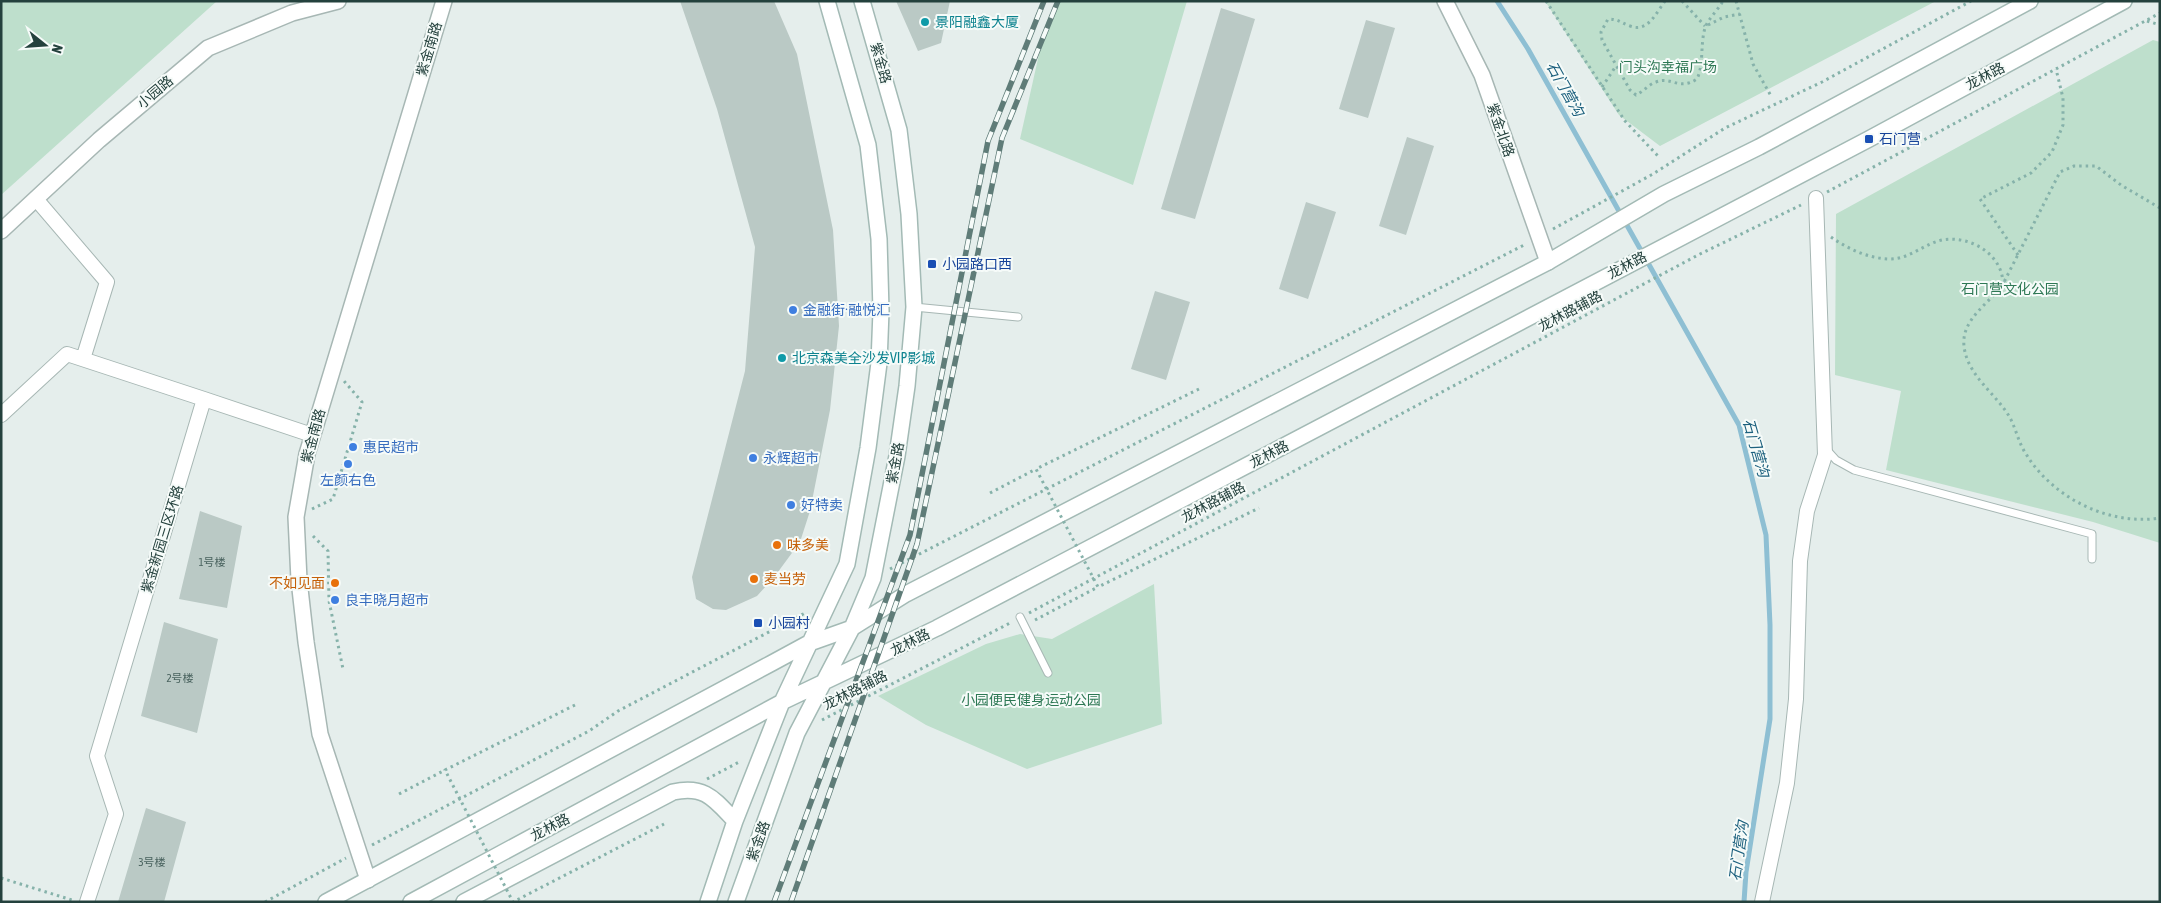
<svg xmlns="http://www.w3.org/2000/svg" width="2161" height="903" font-family="'Asap Condensed','Noto Sans SC',sans-serif">
  <style>
    .green { fill: #bedfcc }
    .lines { fill: none; stroke-linecap: round; stroke-linejoin: round }
    .stream { stroke: #8ebfd3; stroke-width: 5 }
    .building { fill: #bac9c5 }
    .service-casing { stroke: #a7b7b4; stroke-width: 9 }
    .minor-casing { stroke: #a7b7b4; stroke-width: 16 }
    .tertiary-casing { stroke: #a7b7b4; stroke-width: 18 }
    .secondary-casing { stroke: #a3bab5; stroke-width: 18 }
    .path { stroke: #86b2aa; stroke-width: 3; stroke-dasharray: 2.5 4; stroke-linecap: butt }
    .service { stroke: #fff; stroke-width: 7 }
    .minor { stroke: #fff; stroke-width: 14 }
    .tertiary { stroke: #fff; stroke-width: 15 }
    .secondary { stroke: #fff; stroke-width: 15 }
    .rail-casing { stroke: #5f7c78; stroke-width: 5.5 }
    .rail { stroke: #f6fbf9; stroke-width: 4; stroke-dasharray: 11; stroke-linecap: butt }
    .path-bridge { stroke: #86b2aa; stroke-width: 3; stroke-dasharray: 2.5 4; stroke-linecap: butt }
    .culture-dot { fill: #0f9aa8; stroke: #f6fbf9; stroke-width: 2 }
    .transit-dot { fill: #1a4fb4; stroke: #f6fbf9; stroke-width: 2 }
    .shop-dot { fill: #3f7fe0; stroke: #f6fbf9; stroke-width: 2 }
    .food-dot { fill: #e8710a; stroke: #f6fbf9; stroke-width: 2 }
    .labels { text-anchor: middle; stroke-width: 4; stroke-linejoin: round; paint-order: stroke }
    .number-label { font-size: 11px; fill: #4a635f }
    .culture-label { font-size: 14px; fill: #0d838f; stroke: #f6fbf9; text-anchor: start }
    .street-label { font-size: 14px; fill: #24413d; stroke: #f6fbf9 }
    .park-label { font-size: 14px; fill: #2d7854; stroke: #f6fbf9 }
    .transit-label { font-size: 14px; fill: #164399; stroke: #f6fbf9; text-anchor: start }
    .shop-label { font-size: 14px; fill: #366cbe; stroke: #f6fbf9; text-anchor: start }
    .food-label { font-size: 14px; fill: #c56008; stroke: #f6fbf9; text-anchor: start }
    .water-label { font-size: 15px; font-style: italic; fill: #1d617e; stroke: #f6fbf9 }
  </style>
  <rect width="100%" height="100%" fill="#e5eeec"/>
  <!-- green -->
  <path class="green" d="M 1,1 L 217,1 L 1,195 Z
    M 1057,1 L 1187,1 L 1133,185 L 1020,139 L 1046,23 Z
    M 1545,1 L 1936,1 L 1660,146 L 1619,115 Z
    M 2153,40 L 2160,42 L 2160,543 L 2093,522 L 1886,470 L 1901,391 L 1835,375 L 1836,214 Z
    M 1154,584 L 1162,724 L 1027,769 L 926,725 L 878,696 L 986,644 L 1020,634 L 1052,639 Z"/>
  <g class="lines">
    <!-- stream -->
    <path class="stream" d="M 1497,1 L 1528,49 L 1739,425 L 1766,535 L 1770,625 L 1770,719 L 1746,872 L 1744,902"/>
  </g>
  <!-- building -->
  <path class="building" d="M 680,1 L 774,1 L 797,54 L 833,230 L 839,326 L 830,410 L 810,511 L 800,542 L 775,576 L 757,596 L 726,610 L 713,609 L 696,599 L 692,577 L 745,371 L 755,247 L 717,109 Z
    M 896,1 L 950,1 L 941,43 L 918,51 Z
    M 1221,8 L 1255,19 L 1195,219 L 1161,209 Z
    M 1366,20 L 1395,28 L 1368,118 L 1339,109 Z
    M 1407,137 L 1434,146 L 1406,235 L 1379,226 Z
    M 1306,202 L 1336,212 L 1308,299 L 1279,289 Z
    M 1155,291 L 1190,302 L 1166,380 L 1131,369 Z
    M 200,511 L 242,526 L 227,608 L 179,599 Z
    M 164,622 L 218,639 L 197,733 L 141,716 Z
    M 146,808 L 186,822 L 164,902 L 118,902 Z"/>
  <g class="lines">
    <defs>
      <path id="service" d="M 914,307 L 1018,317
        M 1827,450 L 1836,460 L 1854,470 L 2092,534 L 2092,559
        M 1020,617 L 1048,673"/>
      <path id="minor" d="M 36,199 L 107,282 L 83,359
        M 204,399 L 312,435
        M 1,415 L 67,354 L 204,399 L 97,756 L 116,814 L 87,902
        M 1762,902 L 1787,783 L 1796,699 L 1800,561 L 1807,511 L 1825,455 L 1816,198"/>
      <path id="tertiary" d="M 1445,1 L 1482,75 L 1548,262
        M 1,231 L 99,140 L 208,48 L 292,13 L 338,1
        M 368,880 L 320,734 L 306,642 L 299,580 L 296,517 L 307,454 L 444,1"/>
      <path id="secondary" d="M 326,902 L 772,663 L 807,644 L 852,628 L 906,594 L 1548,262 L 1664,194 L 1759,147 L 2030,1
        M 411,902 L 782,702 L 937,628 L 1869,139 L 2124,1
        M 464,902 L 673,792 C 705,785 714,799 735,821
        M 708,902 L 735,821 L 782,702 L 847,564 L 868,448 L 879,363 L 881,311 L 879,239 L 868,145 L 827,1
        M 736,902 L 797,733 L 852,628 L 873,578 L 897,456 L 907,386 L 914,307 L 909,214 L 899,130 L 862,1"/>
    </defs>
    <!-- service casing -->
    <use href="#service" class="service-casing"/>
    <!-- minor casing -->
    <use href="#minor" class="minor-casing"/>
    <!-- tertiary casing -->
    <use href="#tertiary" class="tertiary-casing"/>
    <!-- secondary casing -->
    <use href="#secondary" class="secondary-casing"/>
    <!-- path -->
    <path class="path" d="M 1546,1 L 1625,121 L 1658,156
      M 1665,1 C 1656,13 1648,33 1630,26 C 1621,23 1619,19 1608,19 L 1601,32 L 1602,40 L 1630,90 L 1636,95 C 1643,92 1649,84 1656,82 C 1671,76 1679,91 1697,79 C 1704,64 1700,45 1705,28 C 1708,19 1718,10 1723,1
      M 1682,1 L 1705,26
      M 1736,1 L 1753,64 L 1771,96
      M 2147,21 L 2160,25
      M 1708,25 L 1724,17 L 1740,14
      M 1602,87 L 1616,66
      M 1827,192 L 2160,13
      M 2160,208 L 2121,185 L 2096,166 L 2074,166 L 2060,172 L 2003,284 C 1990,303 1961,319 1964,346 C 1967,375 1995,393 2009,416 C 2016,428 2018,442 2026,454 C 2053,498 2109,526 2160,518
      M 1553,229 L 1653,174 L 1725,128 L 1822,82 L 1971,1
      M 1831,237 C 1848,249 1868,258 1888,259 C 1909,260 1923,244 1942,240 C 1970,235 2002,254 2003,283
      M 2018,255 L 1980,199 L 2031,173 L 2052,152 L 2063,125 L 2063,98 L 2056,69
      M 990,493 L 1036,469
      M 312,509 L 333,499 L 362,402 L 344,381
      M 313,536 L 328,551 L 329,601 L 343,669
      M 890,569 L 1526,244
      M 1029,613 L 1698,255 L 1801,205
      M 1035,620 L 1098,587
      M 822,720 L 1010,623
      M 707,779 L 741,761
      M 399,794 L 445,770
      M 372,845 L 589,731 L 618,711 L 807,612
      M 1,878 L 72,900
      M 265,902 L 346,858"/>
    <!-- service -->
    <use href="#service" class="service"/>
    <!-- minor -->
    <use href="#minor" class="minor"/>
    <!-- tertiary -->
    <use href="#tertiary" class="tertiary"/>
    <!-- secondary -->
    <use href="#secondary" class="secondary"/>
    <defs>
      <path id="rail" d="M 774,902 L 910,535 L 988,141 L 1044,1
        M 791,902 L 917,544 L 1002,138 L 1058,1"/>
    </defs>
    <!-- rail casing -->
    <use href="#rail" class="rail-casing"/>
    <!-- rail -->
    <use href="#rail" class="rail"/>
    <!-- path-bridge -->
    <path class="path-bridge" d="M 1199,389 L 1036,469 L 1098,587 L 1259,508
      M 575,705 L 445,770 L 513,902 L 664,824"/>
  </g>
  <!-- markers -->
  <g class="culture-dot">
    <circle cx="925" cy="22" r="5"/>
    <circle cx="782" cy="358" r="5"/>
  </g>
  <g class="transit-dot">
    <rect x="1864" y="134" width="10" height="10" rx="2.5"/>
    <rect x="927" y="259" width="10" height="10" rx="2.5"/>
    <rect x="753" y="618" width="10" height="10" rx="2.5"/>
  </g>
  <g class="shop-dot">
    <circle cx="793" cy="310" r="5"/>
    <circle cx="353" cy="447" r="5"/>
    <circle cx="753" cy="458" r="5"/>
    <circle cx="348" cy="464" r="5"/>
    <circle cx="791" cy="505" r="5"/>
    <circle cx="335" cy="600" r="5"/>
  </g>
  <g class="food-dot">
    <circle cx="777" cy="545" r="5"/>
    <circle cx="754" cy="579" r="5"/>
    <circle cx="335" cy="583" r="5"/>
  </g>
  <g class="labels">
    <!-- number labels -->
    <g class="number-label">
      <text x="212" y="566">1号楼</text>
      <text x="180" y="682">2号楼</text>
      <text x="152" y="866">3号楼</text>
    </g>
    <!-- culture labels -->
    <g class="culture-label">
      <text x="935" y="27">景阳融鑫大厦</text>
      <text x="792" y="363">北京森美全沙发VIP影城</text>
    </g>
    <!-- street labels -->
    <g class="street-label">
      <text transform="translate(429 49) rotate(-73)" y="5">紫金南路</text>
      <text transform="translate(881 63) rotate(74)" y="5">紫金路</text>
      <text transform="translate(1985 76) rotate(-28)" y="5">龙林路</text>
      <text transform="translate(155 92) rotate(-40)" y="5">小园路</text>
      <text transform="translate(1501 130) rotate(71)" y="5">紫金北路</text>
      <text transform="translate(1627 265) rotate(-28)" y="5">龙林路</text>
      <text transform="translate(1570 311) rotate(-28)" y="5">龙林路辅路</text>
      <text transform="translate(313 436) rotate(-75)" y="5">紫金南路</text>
      <text transform="translate(1269 454) rotate(-28)" y="5">龙林路</text>
      <text transform="translate(895 463) rotate(-80)" y="5">紫金路</text>
      <text transform="translate(1213 502) rotate(-28)" y="5">龙林路辅路</text>
      <text transform="translate(162 539) rotate(-73)" y="5">紫金新园三区环路</text>
      <text transform="translate(910 642) rotate(-27)" y="5">龙林路</text>
      <text transform="translate(855 690) rotate(-27)" y="5">龙林路辅路</text>
      <text transform="translate(550 827) rotate(-28)" y="5">龙林路</text>
      <text transform="translate(758 841) rotate(-70)" y="5">紫金路</text>
    </g>
    <!-- park labels -->
    <g class="park-label">
      <text x="1668" y="72">门头沟幸福广场</text>
      <text x="2010" y="294">石门营文化公园</text>
      <text x="1031" y="705">小园便民健身运动公园</text>
    </g>
    <!-- transit labels -->
    <g class="transit-label">
      <text x="1879" y="144">石门营</text>
      <text x="942" y="269">小园路口西</text>
      <text x="768" y="628">小园村</text>
    </g>
    <!-- shop labels -->
    <g class="shop-label">
      <text x="803" y="315">金融街·融悦汇</text>
      <text x="363" y="452">惠民超市</text>
      <text x="763" y="463">永辉超市</text>
      <text x="348" y="485" text-anchor="middle">左颜右色</text>
      <text x="801" y="510">好特卖</text>
      <text x="345" y="605">良丰晓月超市</text>
    </g>
    <!-- food labels -->
    <g class="food-label">
      <text x="787" y="550">味多美</text>
      <text x="764" y="584">麦当劳</text>
      <text x="325" y="588" text-anchor="end">不如见面</text>
    </g>
    <!-- water labels -->
    <g class="water-label">
      <text transform="translate(1565 89) rotate(61)" y="5">石门营沟</text>
      <text transform="translate(1756 448) rotate(74)" y="5">石门营沟</text>
      <text transform="translate(1739 851) rotate(-82)" y="5">石门营沟</text>
    </g>
  </g>
  <!-- border -->
  <rect width="2161" height="903" fill="none" stroke="#24413d" stroke-width="5"/>
  <!-- north arrow -->
  <g transform="translate(45 45) rotate(107)" stroke="#f6fbf9" stroke-width="4" paint-order="stroke">
  <path d="M0-4L9 19L0 12L-9 19Z" fill="#24413d"/>
  <text y="-8" font-size="14" font-weight="bold" text-anchor="middle" fill="#24413d">N</text>
  </g>
</svg>
